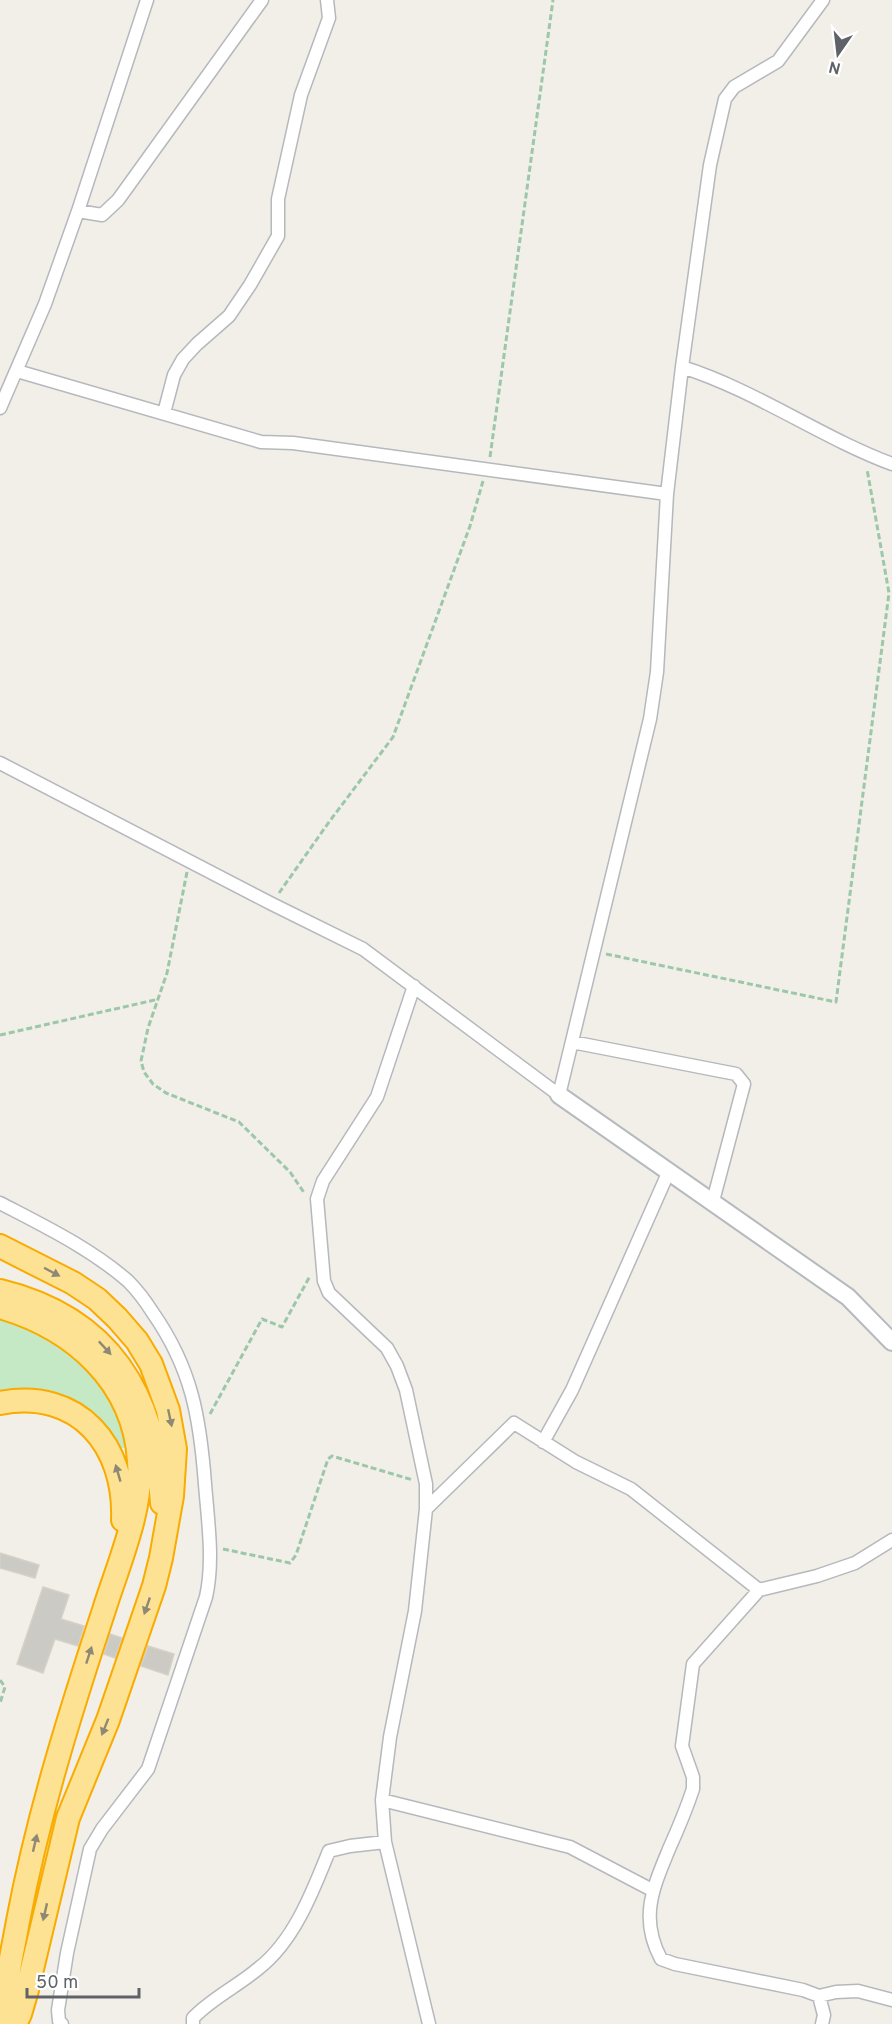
<svg xmlns="http://www.w3.org/2000/svg" width="892" height="2024" font-family="Overpass,sans-serif">
  <style>
    .green { fill: #c5e8c5 }
    .building { fill: #cccac5; stroke: #d6d1c6; stroke-width: 1.5 }
    .lines { fill: none; stroke-linecap: round; stroke-linejoin: round }
    .street-casing { stroke: #b5b8bc; stroke-width: 15 }
    .secondary-casing { stroke: #b6babf; stroke-width: 20 }
    .highway-casing { stroke: #f9ab00; stroke-width: 26 }
    .path { stroke: #9cc7a9; stroke-width: 3; stroke-dasharray: 6 3; stroke-linecap: butt }
    .street { stroke: #fff; stroke-width: 12 }
    .secondary { stroke: #fff; stroke-width: 16 }
    .highway { stroke: #fde293; stroke-width: 22 }
    .oneway { fill: #8e8975 }
  </style>
  <rect width="100%" height="100%" fill="#f1efe8"/>
  <!-- green -->
  <path class="green" d="M 0,1318 L 13,1321 L 69,1348 L 116,1403 L 130,1446 L 119,1449 L 89,1412 L 0,1396 Z"/>
  <!-- building -->
  <path class="building" d="M 0,1553 L 39,1565 L 35,1578 L 0,1568 Z
    M 43,1587 L 69,1595 L 61,1619 L 84,1626 L 78,1646 L 55,1639 L 43,1673 L 17,1664 Z
    M 110,1634 L 122,1638 L 115,1658 L 104,1654 Z
    M 148,1646 L 174,1654 L 168,1675 L 141,1666 Z"/>
  <g class="lines">
    <defs>
      <path id="street" d="M 78,211 L 102,215 L 118,200 L 262,0
        M 682,367 C 755,390 820,437 892,464
        M 17,371 L 261,442 L 293,443 L 667,494
        M 0,408 L 45,304 L 78,211 L 147,0
        M 164,413 L 174,375 L 183,359 L 197,344 L 229,316 L 250,285 L 278,236 L 278,199 L 301,95 L 329,18 L 327,0
        M 0,763 L 272,904 L 363,949 L 559,1095 L 650,719 L 657,672 L 667,494 L 682,367 L 710,165 L 725,99 L 734,87 L 778,61 L 823,0
        M 414,986 L 377,1097 L 323,1181 L 317,1199 L 324,1281 L 329,1293 L 387,1348 L 397,1366 L 406,1390 L 426,1484 L 426,1509 L 415,1611 L 390,1737 L 382,1800 L 385,1842 L 429,2024
        M 572,1042 L 736,1074 L 744,1084 L 713,1201
        M 0,1203 C 44,1226 90,1248 128,1281 C 137,1290 146,1302 153,1313 C 192,1369 200,1418 205,1484 C 208,1522 214,1561 206,1597 L 148,1769 L 102,1829 L 90,1849 L 67,1953 L 58,2010 L 59,2021 L 62,2024
        M 543,1442 L 572,1390 L 669,1171
        M 426,1509 L 514,1423 L 576,1462 L 631,1489 L 759,1590
        M 892,1540 L 855,1563 L 817,1576 L 759,1590 L 693,1664 L 682,1746 L 693,1777 L 693,1789 C 686,1810 678,1829 669,1849 C 653,1888 639,1918 661,1959 L 675,1964 L 803,1990 L 819,1996 L 836,1992 L 858,1991 L 892,2000
        M 382,1800 L 570,1847 L 652,1890
        M 819,1996 L 824,2015 L 822,2024
        M 193,2024 L 193,2018 C 212,1998 238,1986 259,1968 C 294,1941 313,1891 329,1851 L 350,1846 L 385,1842"/>
      <path id="secondary" d="M 559,1095 L 848,1297 L 892,1342"/>
      <path id="highway" d="M 0,1246 L 73,1283 L 97,1299 L 117,1318 L 137,1341 L 151,1364 L 168,1410 L 175,1449 L 172,1496 L 161,1558 L 154,1586 L 108,1720 L 68,1818 L 27,1990 L 20,2014 L 15,2024
        M 0,1291 C 110,1318 155,1394 162,1503
        M 0,1307 C 73,1328 134,1381 139,1461 C 143,1509 118,1565 104,1610 C 70,1713 38,1815 18,1921 C 12,1955 3,1989 6,2024
        M 0,1403 C 79,1388 126,1446 123,1520"/>
    </defs>
    <!-- street casing -->
    <use href="#street" class="street-casing"/>
    <!-- secondary casing -->
    <use href="#secondary" class="secondary-casing"/>
    <!-- highway casing -->
    <use href="#highway" class="highway-casing"/>
    <!-- path -->
    <path class="path" d="M 490,457 L 553,0
      M 187,872 L 167,973 L 148,1028 L 141,1061 L 144,1072 L 153,1084 L 166,1093 L 239,1122 L 290,1172 L 305,1194
      M 279,893 L 329,822 L 393,737 L 470,526 L 483,481
      M 606,954 L 836,1002 L 889,593 L 867,469
      M 0,1035 L 159,999
      M 210,1414 L 262,1319 L 282,1327 L 310,1276
      M 223,1549 L 290,1563 L 296,1555 L 328,1459 L 332,1456 L 413,1480
      M 0,1680 L 5,1687 L 0,1703"/>
    <!-- street -->
    <use href="#street" class="street"/>
    <!-- secondary -->
    <use href="#secondary" class="secondary"/>
    <!-- highway -->
    <use href="#highway" class="highway"/>
  </g>
  <!-- one-way arrows -->
  <defs><path id="oneway-solid" d="M-6-.8H1V-3.2L6.5 0L1 3.2V.8H-6Z" transform="scale(1.5)"/></defs>
  <g class="oneway">
    <use href="#oneway-solid" transform="translate(52 1272) rotate(28)"/>
    <use href="#oneway-solid" transform="translate(105 1348) rotate(47)"/>
    <use href="#oneway-solid" transform="translate(170 1418) rotate(78)"/>
    <use href="#oneway-solid" transform="translate(118 1473) rotate(-106)"/>
    <use href="#oneway-solid" transform="translate(147 1606) rotate(109)"/>
    <use href="#oneway-solid" transform="translate(89 1655) rotate(-72)"/>
    <use href="#oneway-solid" transform="translate(105 1727) rotate(112)"/>
    <use href="#oneway-solid" transform="translate(35 1843) rotate(-77)"/>
    <use href="#oneway-solid" transform="translate(45 1912) rotate(103)"/>
  </g>
  <!-- north arrow -->
  <g transform="translate(838 54) rotate(194)" stroke="#ffffff" stroke-width="4.5" paint-order="stroke">
  <path d="M0-4.5L10 22L0 15L-10 22Z" fill="#5f6368"/>
  <text y="-9" font-size="16" font-weight="bold" text-anchor="middle" fill="#5f6368">N</text>
  </g>
  <!-- scale -->
  <path d="M27 1988v9h112v-9" fill="none" stroke="#5f6368" stroke-width="3"/>
  <text x="36" y="1988" font-size="18" fill="#5f6368" stroke="#ffffff" stroke-width="4.5" paint-order="stroke">50 m</text>
</svg>
